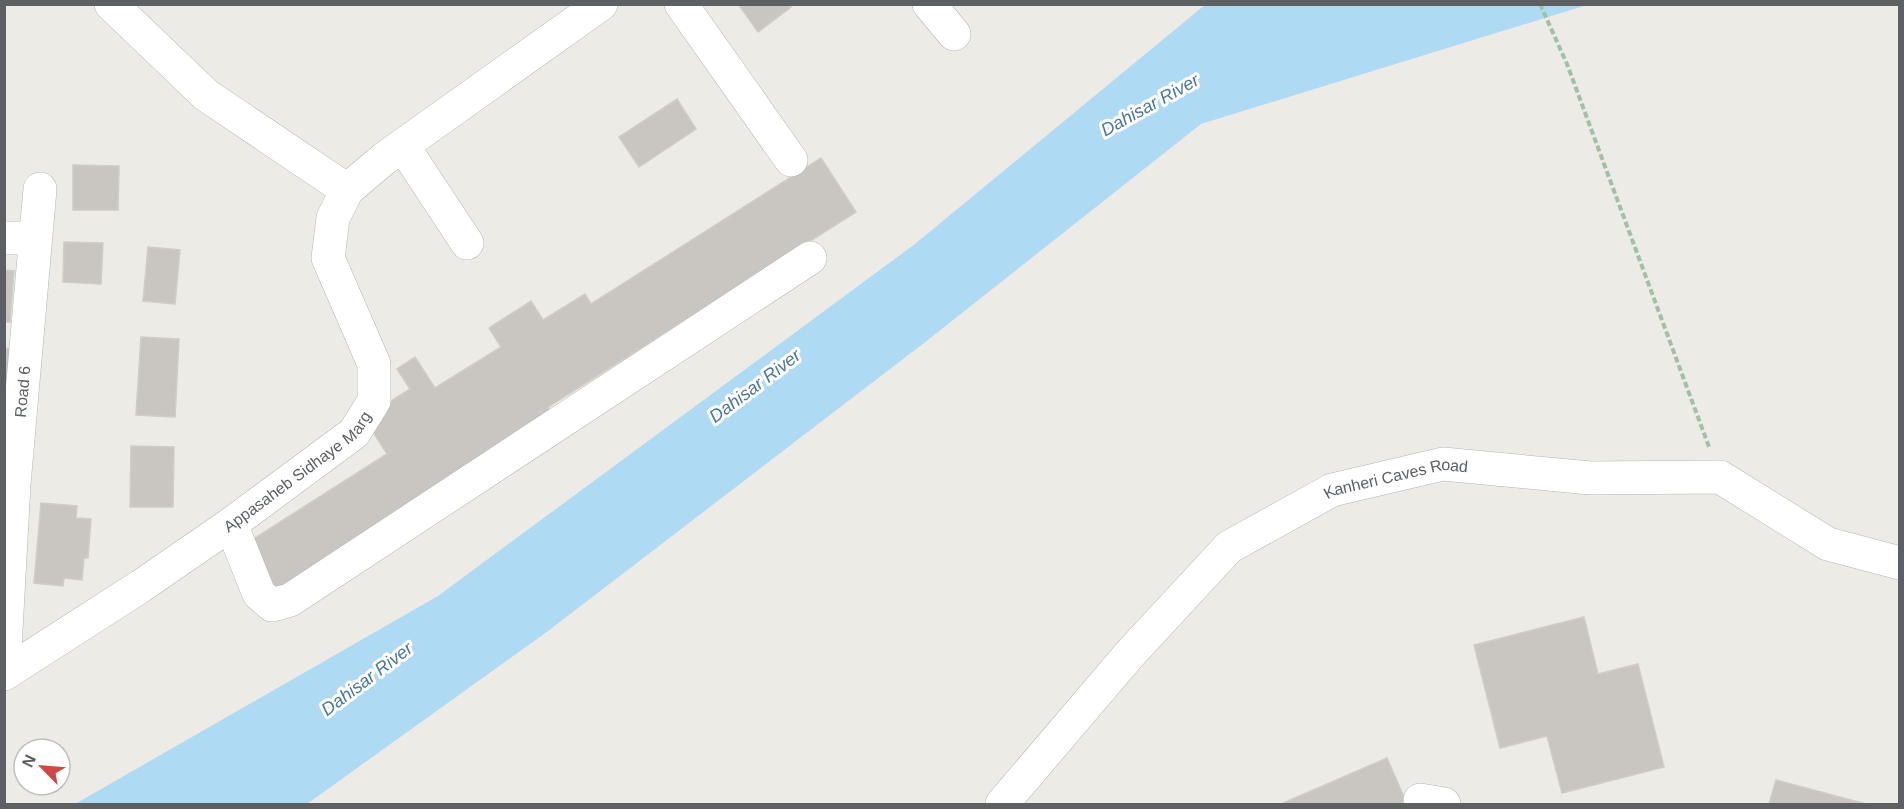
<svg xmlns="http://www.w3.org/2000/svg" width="1904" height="809" font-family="Arial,sans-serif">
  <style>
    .water { fill: #aedaf4 }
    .building { fill: #c9c6c1; stroke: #d1ccc4; stroke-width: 1.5 }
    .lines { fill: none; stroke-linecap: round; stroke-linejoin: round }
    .minor-casing { stroke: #b2b5b8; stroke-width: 34 }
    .path { stroke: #9fc1a6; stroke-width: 4; stroke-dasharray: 6 3; stroke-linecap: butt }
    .minor { stroke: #fff; stroke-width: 33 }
    .labels { text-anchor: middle; stroke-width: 6; stroke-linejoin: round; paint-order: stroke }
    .street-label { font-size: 16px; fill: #5d6063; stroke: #fff }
    .water-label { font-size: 18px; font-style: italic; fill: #4a779c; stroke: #fff }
  </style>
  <rect width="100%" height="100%" fill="#edebe5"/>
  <!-- water -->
  <path class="water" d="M 1206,4 L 1587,5 L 1201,124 L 924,343 L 548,631 L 307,804 L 75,804 L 438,596 L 915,244 Z"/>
  <!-- building -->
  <path class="building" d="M 738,4 L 789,4 L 791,7 L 758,32 Z
    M 677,99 L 696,129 L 639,167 L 619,137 Z
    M 821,158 L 856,212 L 548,407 L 554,418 L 279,594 L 247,543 L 387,454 L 364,418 L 410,389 L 397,369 L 415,357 L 435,388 L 501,347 L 489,328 L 531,301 L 543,320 L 585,294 L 591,304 Z
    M 73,165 L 119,166 L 118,210 L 73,210 Z
    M 64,242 L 103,243 L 101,284 L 63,282 Z
    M 148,247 L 180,250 L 175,304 L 143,301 Z
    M 4,270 L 14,271 L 10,322 L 4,322 Z
    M 141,337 L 179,339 L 175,417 L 136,415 Z
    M 4,348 L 11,349 L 7,392 L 4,392 Z
    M 131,446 L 174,447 L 173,507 L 130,507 Z
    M 41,503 L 77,506 L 76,518 L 91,519 L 88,558 L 84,558 L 82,580 L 64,578 L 63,586 L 34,583 Z
    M 1584,617 L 1598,674 L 1638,664 L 1664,767 L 1562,793 L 1547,736 L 1500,748 L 1474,645 Z
    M 1387,758 L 1407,804 L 1281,804 Z
    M 1776,780 L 1866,804 L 1769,804 Z"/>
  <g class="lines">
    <defs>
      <g id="minor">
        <path d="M 111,4 L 206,95 L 347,190"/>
        <path d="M 681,4 L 791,160"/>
        <path d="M 929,4 L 954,34"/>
        <path d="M 403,146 L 467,243"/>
        <path d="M 4,238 L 35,238"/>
        <path d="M 231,524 L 259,594 L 272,605 L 290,600 L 810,258"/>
        <path id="s1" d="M 4,667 L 14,484 L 40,189"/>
        <path id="s2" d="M 4,674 L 141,586 L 231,524 L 354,433 L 374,401 L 374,364 L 328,258 L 333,218 L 347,190 L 385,158 L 601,4"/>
        <path d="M 1420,800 L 1444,804"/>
        <path id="s3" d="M 1002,804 L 1129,655 L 1229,547 L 1332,490 L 1443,464 L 1590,478 L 1720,477 L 1828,544 L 1900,563"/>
      </g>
    </defs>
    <!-- minor casing -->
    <use href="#minor" class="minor-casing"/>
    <!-- path -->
    <path class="path" d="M 1540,4 L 1567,64 L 1709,447"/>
    <!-- minor -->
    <use href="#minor" class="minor"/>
  </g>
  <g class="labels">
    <!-- street labels -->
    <g class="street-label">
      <text dy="6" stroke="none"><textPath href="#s1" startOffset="276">Road 6</textPath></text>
      <text dy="6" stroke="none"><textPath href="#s2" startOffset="357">Appasaheb Sidhaye Marg</textPath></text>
      <text dy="6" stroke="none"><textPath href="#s3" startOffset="526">Kanheri Caves Road</textPath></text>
    </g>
    <!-- water labels -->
    <g class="water-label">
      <text transform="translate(1150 105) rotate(-29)" y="6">Dahisar River</text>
      <text transform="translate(755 386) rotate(-37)" y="6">Dahisar River</text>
      <text transform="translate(367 679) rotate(-37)" y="6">Dahisar River</text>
    </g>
  </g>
  <!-- border -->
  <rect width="1904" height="809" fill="none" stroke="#5d6063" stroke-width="12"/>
  <!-- north arrow -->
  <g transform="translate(42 767) rotate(295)"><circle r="28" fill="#ffffff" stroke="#bebfc1" stroke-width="1.5"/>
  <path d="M0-4.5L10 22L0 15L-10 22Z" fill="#d24746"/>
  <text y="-9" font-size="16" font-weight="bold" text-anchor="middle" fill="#5d6063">N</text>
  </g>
</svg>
